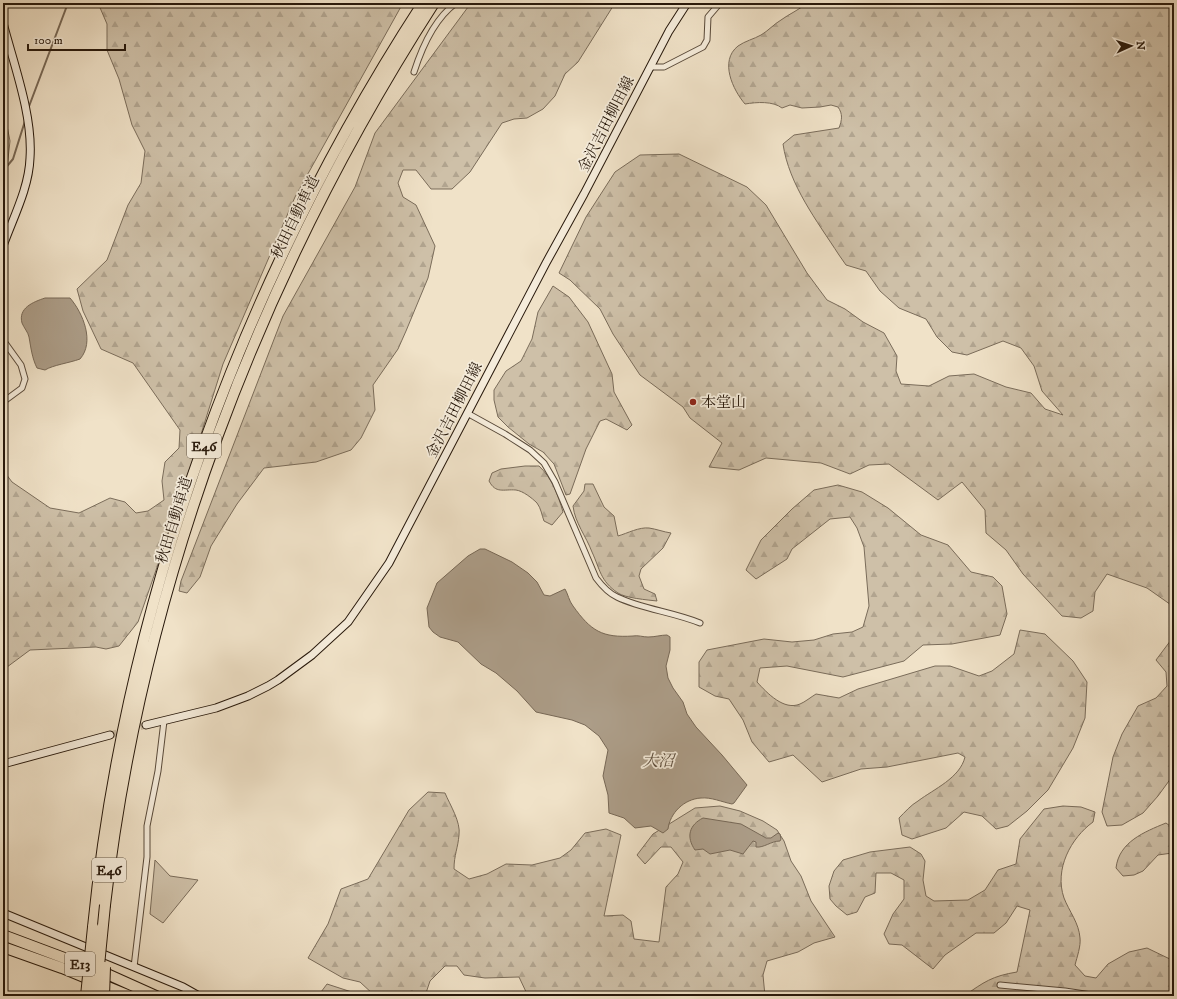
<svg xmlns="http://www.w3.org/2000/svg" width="1177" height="999" font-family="'IM FELL DW Pica','Noto Serif JP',serif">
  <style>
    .grass { fill: #cec0a8; stroke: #7a6c5a }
    .forest { fill: url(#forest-firs); stroke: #7a6c5a }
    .water { fill: #ac9d88; stroke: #776856 }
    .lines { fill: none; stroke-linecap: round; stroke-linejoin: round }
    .stream { stroke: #776856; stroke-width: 2 }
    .secondary-tunnel { stroke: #c8baa2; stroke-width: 7; stroke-dasharray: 7 3.5; stroke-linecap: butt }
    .street-casing { stroke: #594a3a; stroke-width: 7 }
    .secondary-casing { stroke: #27180b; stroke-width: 9 }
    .highway-casing { stroke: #27180b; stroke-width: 12 }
    .street { stroke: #f5ecdb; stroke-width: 5 }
    .secondary { stroke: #f5ecdb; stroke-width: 7 }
    .highway { stroke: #f0e2c8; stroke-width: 10 }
    .highway-bridge-casing { stroke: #27180b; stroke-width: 12; stroke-linecap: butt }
    .highway-bridge { stroke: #f0e2c8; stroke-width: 10 }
    .poi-dot { fill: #8f2418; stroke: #f5ecdb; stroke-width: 1.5 }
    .labels { text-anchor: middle; stroke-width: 3.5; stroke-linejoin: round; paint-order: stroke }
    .shield { fill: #f5ecdb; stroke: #655849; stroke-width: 1 }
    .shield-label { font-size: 14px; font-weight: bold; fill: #27180b }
    .street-label { font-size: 15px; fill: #27180b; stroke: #f5ecdb }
    .poi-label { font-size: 15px; fill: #27180b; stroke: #f5ecdb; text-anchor: start }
    .water-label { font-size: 16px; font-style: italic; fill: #5c4d3d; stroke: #f5ecdb }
  </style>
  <defs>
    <pattern id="forest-firs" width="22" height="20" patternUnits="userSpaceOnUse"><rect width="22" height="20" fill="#cec0a8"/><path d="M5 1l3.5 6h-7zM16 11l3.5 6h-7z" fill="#b1a48f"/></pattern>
  </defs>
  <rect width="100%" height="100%" fill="#f0e2c8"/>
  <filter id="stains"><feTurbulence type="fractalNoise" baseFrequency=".005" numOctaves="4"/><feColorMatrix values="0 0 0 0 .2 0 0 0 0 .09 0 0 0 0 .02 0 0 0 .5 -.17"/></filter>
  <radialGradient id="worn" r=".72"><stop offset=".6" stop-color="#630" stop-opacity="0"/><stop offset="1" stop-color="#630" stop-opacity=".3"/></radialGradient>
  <!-- grass -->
  <path class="grass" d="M 155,860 L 170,876 L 198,880 L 163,923 L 150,914 Z
    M 327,984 L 364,996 L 318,996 Z"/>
  <!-- forest -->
  <path class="forest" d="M 98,3 L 403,3 L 295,197 L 223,364 L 181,498 L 138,622 L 119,646 L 106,649 L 96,647 L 30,650 L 3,670 L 3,470 L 12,482 L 50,508 L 79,513 L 110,498 L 125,502 L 136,513 L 148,511 L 164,500 L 162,481 L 165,462 L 179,448 L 180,430 L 133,363 L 101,349 L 83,311 L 77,289 L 107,260 L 128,205 L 141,183 L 145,151 L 132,125 L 119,79 L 107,50 L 107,24 Z
    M 471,3 L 615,3 L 578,62 L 565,74 L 555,96 L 543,109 L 527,118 L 514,119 L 502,123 L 470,172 L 452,189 L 431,189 L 416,170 L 403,170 L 398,183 L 403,197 L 416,205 L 435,246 L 428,278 L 406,331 L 398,349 L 373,385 L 375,410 L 361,438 L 351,450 L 316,462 L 264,468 L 237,504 L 211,546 L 200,577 L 187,593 L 179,591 L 181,581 L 283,316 L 355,187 L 375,133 Z
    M 807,3 L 1174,3 L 1174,607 L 1147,588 L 1107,574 L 1095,592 L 1093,611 L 1081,618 L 1062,616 L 1023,574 L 1006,550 L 986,533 L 985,510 L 962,482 L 938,500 L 889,464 L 869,465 L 850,474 L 821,463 L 766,458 L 739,470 L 709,467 L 722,443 L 690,418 L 683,407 L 640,375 L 613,334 L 600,309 L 570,280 L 559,273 L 586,217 L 615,172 L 640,155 L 679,154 L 747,187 L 766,205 L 807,273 L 827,300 L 845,309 L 863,322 L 884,333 L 897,356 L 896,371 L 901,384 L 929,386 L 949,376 L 974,374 L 1006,387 L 1031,393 L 1045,409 L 1063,415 L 1042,391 L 1034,366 L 1021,348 L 1003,341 L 967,355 L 952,352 L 937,337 L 926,319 L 899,308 L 880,291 L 866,271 L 846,265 L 839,255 C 817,221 789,185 783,144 L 794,135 L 839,128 C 842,120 843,114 838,107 L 831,105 L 820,107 L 802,108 L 790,105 L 782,108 C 773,101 757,102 745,104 C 733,90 719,61 738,46 C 745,41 754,39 761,35 C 768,31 774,24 781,20 C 789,14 799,10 807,3 Z
    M 3,106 L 10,141 L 7,168 L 3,171 Z
    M 553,286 L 569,297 L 588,322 L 612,374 L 614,392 L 632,425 L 627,430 L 606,419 L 600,421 L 586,449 L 570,494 L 566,495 L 554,464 L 543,452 L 529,444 L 508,427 L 498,417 L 494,400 L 494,390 L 506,371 L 521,361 L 532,339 L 538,312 Z
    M 525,466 L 539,466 C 552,478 558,495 563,512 L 552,525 L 544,521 C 542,516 541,508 537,503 C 532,498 523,491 516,490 C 503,489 496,494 489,481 L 492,473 L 501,469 Z
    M 585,484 L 593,484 L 604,507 L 614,516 L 618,536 C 628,533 639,527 649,528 C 656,529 664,532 671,533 L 663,548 L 641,569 L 639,576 L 644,589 L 655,594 L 657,601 C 648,600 625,598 618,593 C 600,581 600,569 592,552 C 586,536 575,523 573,506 L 584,491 Z
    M 838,485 L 862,492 L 888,508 L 921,535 L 948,545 L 971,572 L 993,577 L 1002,586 L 1007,614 L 1000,635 L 952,644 L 923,645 L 904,661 L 843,677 L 787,666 L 760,668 L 757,682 C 767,693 784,711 800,704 C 805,702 811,697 816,694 L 839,698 L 858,689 L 935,666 L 950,666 L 979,676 L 992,671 L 1014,654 L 1020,630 L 1045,634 L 1073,661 L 1087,682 L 1085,718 L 1073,748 L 1048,790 L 1027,811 L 1008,826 L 996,829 L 982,816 L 964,812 L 946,828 L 912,839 L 902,835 L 899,818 C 905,812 911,805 918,801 C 934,789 960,778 965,757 L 958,753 L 887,767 L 861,769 L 822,782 L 793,755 L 769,762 L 752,742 L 743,720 L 729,699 L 715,696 L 699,687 L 699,662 L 707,650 L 764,639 L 792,642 L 814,640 L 833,634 L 852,632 L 863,627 L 869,606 L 864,547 L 857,528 L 850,517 L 830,519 L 792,549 L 787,559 L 756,579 L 746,570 L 761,540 L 792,509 L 814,490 Z
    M 1174,636 L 1174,774 L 1158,796 L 1143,813 L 1122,825 L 1107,826 L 1102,812 L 1113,757 L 1122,734 L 1138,706 L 1156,698 L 1167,686 L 1166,672 L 1156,660 Z
    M 428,792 L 445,793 C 450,805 461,822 459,835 C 458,848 454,855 454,869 L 469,879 L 487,874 L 506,864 L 532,865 L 560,858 L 571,850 L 585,833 L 606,829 L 621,835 L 604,916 L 623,915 L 631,921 L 634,939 L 659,942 L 666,887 L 678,874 L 683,862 L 671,847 L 661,847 L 645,864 L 637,855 L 653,834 L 695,808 L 720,806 L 740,811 L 763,821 L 777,830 L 784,841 L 791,861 L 801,876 L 811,901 L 835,937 L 814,943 L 798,952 L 767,961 L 763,975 L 765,996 L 528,996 L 519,977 L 485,978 L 464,975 L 457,966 L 445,966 L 430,981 L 425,996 L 412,991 L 394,996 L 374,995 L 360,982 L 343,978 L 308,958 L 328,924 L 341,889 L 368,879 L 409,810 Z
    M 1063,806 L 1081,807 L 1095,812 L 1093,822 C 1071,838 1054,869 1064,898 C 1069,911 1079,923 1080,938 C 1081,946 1077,957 1075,965 L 1085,976 L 1096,978 L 1108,964 L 1129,952 L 1147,948 L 1174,961 L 1174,996 L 964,996 C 984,982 992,976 1017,972 L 1030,910 L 1017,906 L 1006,923 L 994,933 L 976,933 L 945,955 L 933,969 L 902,945 L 889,944 L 884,934 L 893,914 L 904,899 L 904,880 L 891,873 L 876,873 L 875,893 L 865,897 L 857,912 L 847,915 L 836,906 L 830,899 L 829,886 L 834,871 L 843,860 L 870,852 L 910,847 L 921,854 L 925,861 L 923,880 L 926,896 L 934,901 L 968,900 L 985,890 L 998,870 L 1016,864 L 1020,839 L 1044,809 Z
    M 1166,823 L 1174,829 L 1174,850 L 1172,853 L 1158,855 L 1143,871 L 1134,875 L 1123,876 L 1116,868 C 1119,842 1144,832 1166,823 Z"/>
  <!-- water -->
  <path class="water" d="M 45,298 L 70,298 C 83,313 95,342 80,359 C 69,363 53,365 45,370 L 37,368 C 32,358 31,348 29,337 C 28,332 24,328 22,323 C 18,308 33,302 45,298 Z
    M 480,549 L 485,549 L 512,562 L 528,573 L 537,582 L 544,595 L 550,596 L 565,589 C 568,594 569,601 573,606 C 591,631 602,638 633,636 C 638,635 643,637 648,637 C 655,637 661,635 667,635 L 670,637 L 670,650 L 666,666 L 668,678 L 673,688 L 683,702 L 687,714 L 696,727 L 722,755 L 747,785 L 734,803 L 732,804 C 722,802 711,797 701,798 C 684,799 670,813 668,829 L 663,833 L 651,826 L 635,828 L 624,818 L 609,813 L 608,795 L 603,776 L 608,750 L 599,736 L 585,725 L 572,720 L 536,712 L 517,691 L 496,673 L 481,664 L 458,642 L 440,637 L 433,632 L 429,627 L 427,608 L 437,583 L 468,556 Z
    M 703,818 L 741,824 L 766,838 L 771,838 L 778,833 L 780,834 L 781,839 L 780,841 C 771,841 764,848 756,847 L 756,842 L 753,841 L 743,854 L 730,850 L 710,854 L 703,849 L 695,850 C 686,837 689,825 703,818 Z"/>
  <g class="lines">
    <!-- stream -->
    <path class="stream" d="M 28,109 L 68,3
      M 3,171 L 13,159 L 25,121"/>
    <!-- secondary-tunnel -->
    <path class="secondary-tunnel" d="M 110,735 L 146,725"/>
    <defs>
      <path id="street" d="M 650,67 L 664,67 L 703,47 L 707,40 L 708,17 L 720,3
        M 414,72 C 422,47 434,19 456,3
        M 3,340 L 21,365 L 25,379 L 22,388 L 3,402
        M 467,413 L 505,434 L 530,450 L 544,463 L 555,482 L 596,578 C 602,586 608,593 617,597 C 642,609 673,612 700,623
        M 134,967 L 147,857 L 147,826 L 158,771 L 164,721
        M 1000,985 L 1065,991 L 1098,996"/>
      <path id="secondary" d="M 3,23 C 14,65 33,116 30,158 C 29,188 13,218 3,246
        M 146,725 L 216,708 L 248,696 L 268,686 L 278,680 L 312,655 L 348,622 L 389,563 L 546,263 L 584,194 L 669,31 L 687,3
        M 3,764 L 110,735
        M 3,913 L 183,987 L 199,996"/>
      <path id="highway" d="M 105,905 C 142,584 259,275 434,3
        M 93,927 C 126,600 244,278 423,3
        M 3,935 L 107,974 L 156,996
        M 3,947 L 62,968 L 130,996"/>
    </defs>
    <!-- street casing -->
    <use href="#street" class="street-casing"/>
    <!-- secondary casing -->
    <use href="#secondary" class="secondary-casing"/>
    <!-- highway casing -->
    <use href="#highway" class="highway-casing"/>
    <!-- street -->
    <use href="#street" class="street"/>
    <!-- secondary -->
    <use href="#secondary" class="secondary"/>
    <!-- highway -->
    <use href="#highway" class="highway"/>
    <defs>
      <path id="highway-bridge" d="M 86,996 L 93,927
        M 96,996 L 105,905
        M 104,996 L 105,967"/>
    </defs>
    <!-- highway-bridge casing -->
    <use href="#highway-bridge" class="highway-bridge-casing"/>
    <!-- highway-bridge -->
    <use href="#highway-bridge" class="highway-bridge"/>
  </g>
  <!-- markers -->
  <circle class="poi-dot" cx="693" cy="402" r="4"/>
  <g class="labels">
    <!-- shield labels -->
    <g class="shield">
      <rect x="187" y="434" width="34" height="24" rx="3"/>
      <rect x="92" y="858" width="34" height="24" rx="3"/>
      <rect x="65" y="952" width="30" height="24" rx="3"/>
    </g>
    <g class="shield-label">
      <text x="204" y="451">E46</text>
      <text x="109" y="875">E46</text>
      <text x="80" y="969">E13</text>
    </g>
    <!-- street labels -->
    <g class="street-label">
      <text transform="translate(606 124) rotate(-63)" y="5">金沢吉田柳田線</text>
      <text transform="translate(295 217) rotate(-64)" y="5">秋田自動車道</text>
      <text transform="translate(454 410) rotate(-63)" y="5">金沢吉田柳田線</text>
      <text transform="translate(174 520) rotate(-73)" y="5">秋田自動車道</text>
    </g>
    <!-- poi labels -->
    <g class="poi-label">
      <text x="701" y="407">本堂山</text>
    </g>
    <!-- water labels -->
    <g class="water-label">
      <text x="658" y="766">大沼</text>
    </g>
  </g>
  <!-- margin -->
  <rect width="1177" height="999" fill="none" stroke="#f0e2c8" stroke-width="16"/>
  <rect x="4" y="4" width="1169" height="991" fill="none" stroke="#27180b" stroke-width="2"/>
  <rect x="8" y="8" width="1161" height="983" fill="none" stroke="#27180b"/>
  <!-- north arrow -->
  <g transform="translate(1131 46) rotate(87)" stroke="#f5ecdb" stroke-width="3" paint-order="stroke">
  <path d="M0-3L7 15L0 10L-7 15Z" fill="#27180b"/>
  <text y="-6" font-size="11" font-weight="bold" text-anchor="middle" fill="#27180b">N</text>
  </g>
  <!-- scale -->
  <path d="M28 44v6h97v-6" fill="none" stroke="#27180b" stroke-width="2"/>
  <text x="34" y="44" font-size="12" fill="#27180b" stroke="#f5ecdb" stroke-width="3" paint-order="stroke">100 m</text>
  <rect width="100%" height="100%" filter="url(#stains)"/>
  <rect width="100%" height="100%" fill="url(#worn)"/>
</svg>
